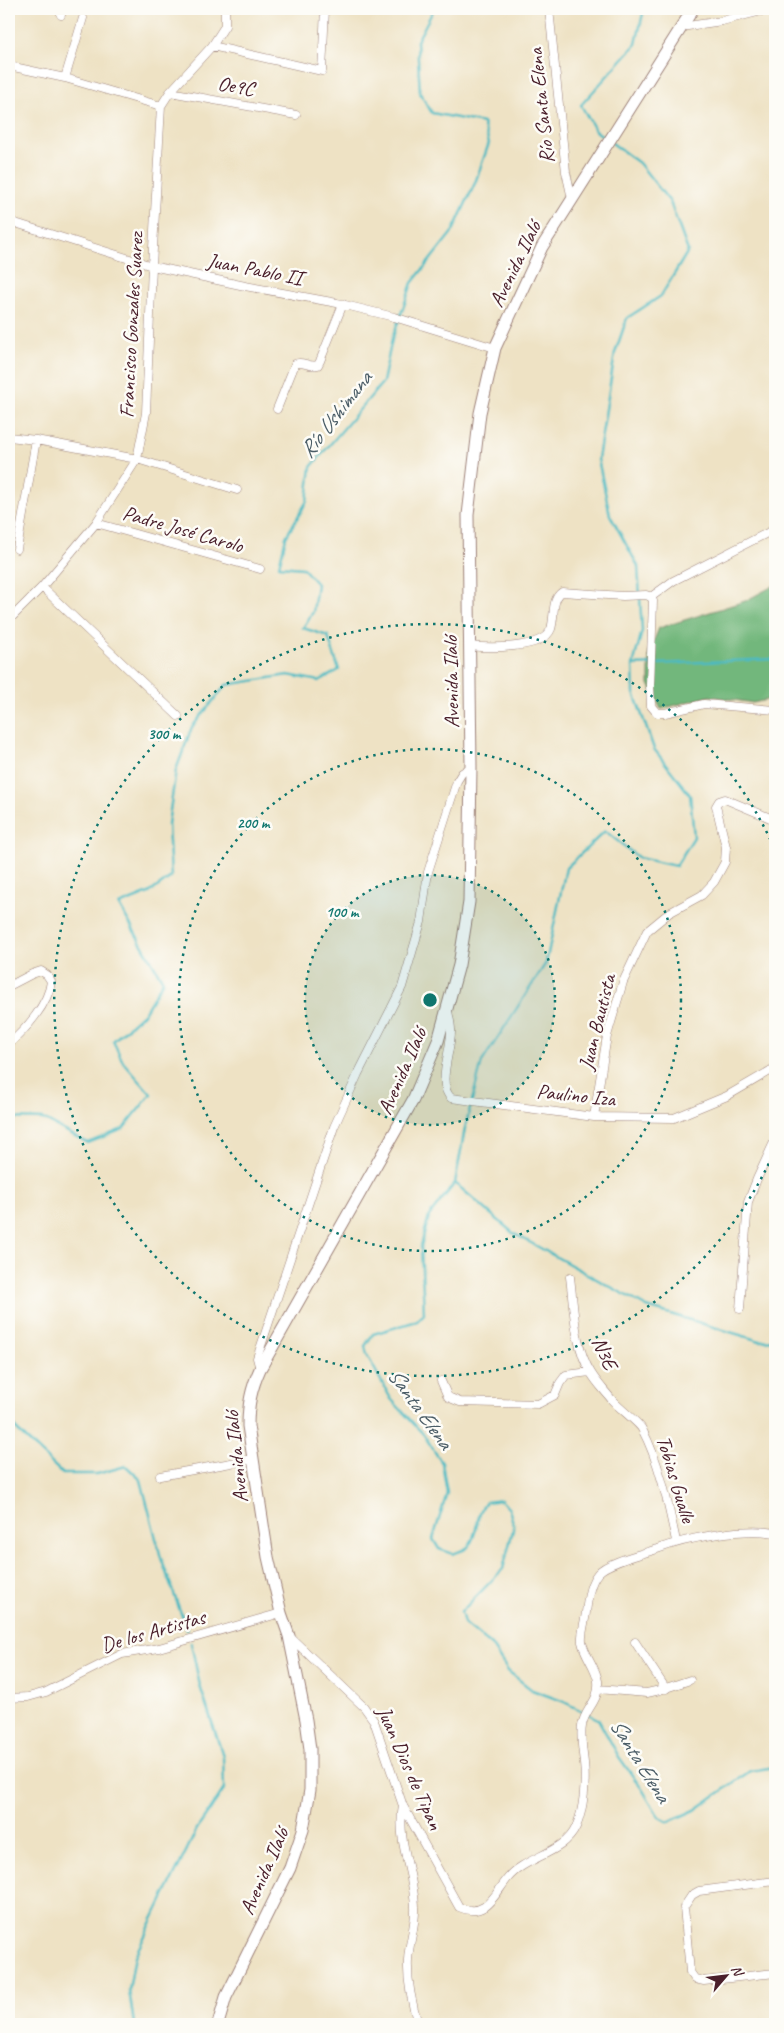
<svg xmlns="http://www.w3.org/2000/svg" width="784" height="2033" font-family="Caveat,sans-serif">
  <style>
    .forest { fill: #72b77b; stroke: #5e6b53 }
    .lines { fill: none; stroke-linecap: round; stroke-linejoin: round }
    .stream { stroke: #4cbac2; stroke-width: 2.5 }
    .street-casing { stroke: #9c8078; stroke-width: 9 }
    .secondary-casing { stroke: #9c8078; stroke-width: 13 }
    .street { stroke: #fff; stroke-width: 8 }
    .secondary { stroke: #fff; stroke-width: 11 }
    .ring { fill: none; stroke: #0f766e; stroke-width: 2.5; stroke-dasharray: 2.5 5 }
    .labels { text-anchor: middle; stroke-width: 5; stroke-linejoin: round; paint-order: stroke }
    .street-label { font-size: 21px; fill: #4a1f2b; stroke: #fdfcf7 }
    .water-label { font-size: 22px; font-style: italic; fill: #4b5d67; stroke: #fdfcf7 }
    .centre { fill: #0f766e; stroke: #fdfcf7; stroke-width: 2.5 }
    .ring-label { font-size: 15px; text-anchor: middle; font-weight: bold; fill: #0f766e; stroke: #fdfcf7; stroke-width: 5; stroke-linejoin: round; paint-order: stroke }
  </style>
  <rect width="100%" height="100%" fill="#fdfcf7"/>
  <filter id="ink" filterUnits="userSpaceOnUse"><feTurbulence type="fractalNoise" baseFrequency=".02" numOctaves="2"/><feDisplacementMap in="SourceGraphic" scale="10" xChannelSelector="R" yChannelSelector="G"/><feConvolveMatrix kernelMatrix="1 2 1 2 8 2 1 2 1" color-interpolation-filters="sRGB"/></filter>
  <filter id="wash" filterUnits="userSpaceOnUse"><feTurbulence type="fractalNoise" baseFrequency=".0096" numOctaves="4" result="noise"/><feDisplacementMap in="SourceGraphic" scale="20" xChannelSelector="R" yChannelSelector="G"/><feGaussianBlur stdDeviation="1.12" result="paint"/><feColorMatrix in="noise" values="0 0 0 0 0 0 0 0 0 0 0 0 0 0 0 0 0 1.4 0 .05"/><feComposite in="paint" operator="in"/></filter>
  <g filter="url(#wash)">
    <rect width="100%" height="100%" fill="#eee2c4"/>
    <!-- forest -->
    <path class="forest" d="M 775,585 L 775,698 L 753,703 L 710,696 L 661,709 L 649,684 L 649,652 L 659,628 L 745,601 Z"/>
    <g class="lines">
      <!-- stream -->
      <path class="stream" d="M 606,139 L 595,130 L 581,105 L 636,44 L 644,9
        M 612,143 L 639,163 L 670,202 L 688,251 L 661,296 L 627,318 L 615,353 L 598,459 L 610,515 L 638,566 L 642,631 L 633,665 L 634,693 L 654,749 L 690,795 L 694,837 L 676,866 L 639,858 L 605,831 L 566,868 L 546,963 L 482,1062 L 465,1128 L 455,1183 L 429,1216 L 421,1246 L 424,1314 L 417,1321 L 373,1334 L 365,1346 L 367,1355 L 391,1399 L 424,1435 L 442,1463 L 447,1493 L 433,1539 L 439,1549 L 453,1554 C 457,1552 465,1550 468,1547 C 479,1534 475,1514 486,1502 L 501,1500 L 509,1509 L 514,1526 L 503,1569 L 461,1612 L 464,1623 L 491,1645 L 508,1671 L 532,1690 L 562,1701 L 598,1719 L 619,1757 L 642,1789 L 659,1817 L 668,1822 L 695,1810 L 750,1771 L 775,1767
        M 633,665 L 775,659
        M 9,1118 L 43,1119 L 88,1143 L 123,1129 L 151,1094 L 123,1062 L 113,1041 L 144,1013 L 163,981 L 119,905 L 149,893 L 171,877 L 168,824 L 176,770 L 192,727 L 226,685 L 288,675 L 319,681 L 339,670 L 328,636 L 303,628 L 313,612 L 317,584 L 303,568 L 279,566 L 286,537 L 307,501 L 311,467 L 383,382 L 392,339 L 412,283 L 453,231 L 475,183 L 489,143 L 483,123 L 432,113 L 420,93 L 417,41 L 434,9
        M 455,1183 L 513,1233 L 647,1307 L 760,1341 L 775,1340
        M 9,1411 L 15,1428 L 63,1474 L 97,1474 L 126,1466 L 141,1480 L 161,1558 L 187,1630
        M 134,2024 L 129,1990 L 135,1956 L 197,1829 L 224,1789 L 223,1756 L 200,1686 L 191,1643"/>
    </g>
  </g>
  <g filter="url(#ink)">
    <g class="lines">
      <defs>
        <path id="street" d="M 549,9 L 566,172 L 572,199
          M 61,15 L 62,9
          M 83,18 L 65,78 L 161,106
          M 681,27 L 722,21 L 769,9
          M 212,46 L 322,71 L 325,9
          M 9,66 L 65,78
          M 170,92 L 296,115
          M 9,221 L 152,266 L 245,286 L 337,303 L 394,317 L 495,348
          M 277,409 L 295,364 C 302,360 309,368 318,365 L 320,361 L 343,304
          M 9,437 L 36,440 L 137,459 L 237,490
          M 96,523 L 260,569
          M 17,549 L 36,440
          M 42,587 L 178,716
          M 651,597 L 673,581 L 775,529
          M 9,620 L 42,587 L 96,523 L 137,459 L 146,413 L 152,266 L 161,106 L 170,92 L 212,46 L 225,26 L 225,9
          M 469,646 C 487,648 543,650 551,629 C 555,617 551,599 562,592 L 623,596 L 646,595 L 651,597 L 653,601 L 650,685 L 651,706 L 657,713 L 665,713 L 704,704 L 775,710
          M 9,986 L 32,974 L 41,971 L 47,975 L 51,981 C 49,1004 25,1030 9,1044
          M 448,1011 C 449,1017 451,1024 451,1030 C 452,1049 436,1084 451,1098 L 594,1117 L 674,1118 L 727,1096 L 775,1068
          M 594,1117 L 607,1036 L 623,982 L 647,931 L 669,913 L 702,895 L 714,882 L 725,862 L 726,847 L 716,806 L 719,801 L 725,799 L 775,820
          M 570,1277 C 574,1308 574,1346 591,1373 C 597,1383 605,1391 612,1400 C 619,1408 639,1423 642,1429 C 660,1463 668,1504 676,1541
          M 740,1309 L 748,1202 L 757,1179 L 775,1140
          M 260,1369 L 257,1358 L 334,1127 L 358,1074 L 402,987 L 421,922 L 428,872 L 457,781 L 462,773 L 471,767
          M 441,1381 L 448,1397 L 460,1402 L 538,1404 L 555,1395 L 560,1383 L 566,1375 L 590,1372
          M 160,1476 L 253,1459
          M 289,1636 L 364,1707 L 374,1721 L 403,1806 L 459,1907 C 486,1919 494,1895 508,1878 C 526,1856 564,1854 576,1827 C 584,1809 586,1782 584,1763 C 583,1752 580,1737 582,1726 C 584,1709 600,1702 598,1681 C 596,1667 585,1656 582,1642 C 581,1633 585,1622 586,1612 C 588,1599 589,1584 598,1573 C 607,1562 642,1554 657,1549 C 687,1538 743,1527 775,1533
          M 635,1642 L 666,1689
          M 598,1689 L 647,1693 L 660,1690 L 690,1680
          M 9,1698 L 28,1697 L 46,1692 L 122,1654 L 159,1648 L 281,1613
          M 403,1806 C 396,1841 414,1873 415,1907 C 416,1925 409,1942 408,1960 C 407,1981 412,2004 418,2024
          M 775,1881 L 699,1891 L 692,1895 L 684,1907 L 690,1972 L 695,1979 L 704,1981 L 775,1973"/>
        <path id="secondary" d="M 218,2024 L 226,1997 L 290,1868 L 303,1830 L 310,1790 L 310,1749 L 306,1720 L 289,1636 L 281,1613 L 268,1557 L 248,1426 C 248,1405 251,1389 260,1369 L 413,1100 L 438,1041 L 459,965 L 469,902 L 471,767 L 468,515 L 480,413 L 495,348 L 542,247 L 693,9"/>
      </defs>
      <!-- street casing -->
      <use href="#street" class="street-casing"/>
      <!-- secondary casing -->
      <use href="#secondary" class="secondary-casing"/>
      <!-- street -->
      <use href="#street" class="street"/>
      <!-- secondary -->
      <use href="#secondary" class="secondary"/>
    </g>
  </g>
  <!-- distance rings -->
  <circle cx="430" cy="1000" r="125" fill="#0f766e" fill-opacity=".12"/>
  <g class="ring">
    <circle cx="430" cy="1000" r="125"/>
    <circle cx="430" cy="1000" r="251"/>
    <path d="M775 1150A376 376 0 1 1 775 850"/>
  </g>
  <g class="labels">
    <!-- street labels -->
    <g class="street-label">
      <text transform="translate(236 86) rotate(10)" y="7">Oe9C</text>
      <text transform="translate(541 106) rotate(-96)" y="7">Río Santa Elena</text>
      <text transform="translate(515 264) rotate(-64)" y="7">Avenida Ilaló</text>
      <text transform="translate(255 269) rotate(11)" y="7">Juan Pablo II</text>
      <text transform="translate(131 325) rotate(-87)" y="7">Francisco Gonzales Suarez</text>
      <text transform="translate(183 529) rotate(16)" y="7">Padre José Carolo</text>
      <text transform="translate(451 682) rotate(-91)" y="7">Avenida Ilaló</text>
      <text transform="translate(597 1022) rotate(-76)" y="7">Juan Bautista</text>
      <text transform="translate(402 1071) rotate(-66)" y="7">Avenida Ilaló</text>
      <text transform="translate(576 1095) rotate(6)" y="7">Paulino Iza</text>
      <text transform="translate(605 1353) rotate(66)" y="7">N3E</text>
      <text transform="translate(236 1457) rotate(-96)" y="7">Avenida Ilaló</text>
      <text transform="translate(676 1479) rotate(73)" y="7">Tobias Gualle</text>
      <text transform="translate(153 1631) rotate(-16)" y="7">De los Artistas</text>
      <text transform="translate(410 1768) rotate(66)" y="7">Juan Dios de Tipan</text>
      <text transform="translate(264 1871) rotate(-66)" y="7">Avenida Ilaló</text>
    </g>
    <!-- water labels -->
    <g class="water-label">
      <text transform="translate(335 414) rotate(-52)" y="8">Río Ushimana</text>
      <text transform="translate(421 1408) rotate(54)" y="8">Santa Elena</text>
      <text transform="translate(641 1760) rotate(58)" y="8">Santa Elena</text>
    </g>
  </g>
  <circle cx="430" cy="1000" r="8" class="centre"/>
  <g class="ring-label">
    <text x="164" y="739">300 m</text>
    <text x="253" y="828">200 m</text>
    <text x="342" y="917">100 m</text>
  </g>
  <!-- margin -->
  <rect width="784" height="2033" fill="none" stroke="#fdfcf7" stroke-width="30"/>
  <!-- north arrow -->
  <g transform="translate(726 1976) rotate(62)" stroke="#fdfcf7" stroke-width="4" paint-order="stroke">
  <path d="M0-4L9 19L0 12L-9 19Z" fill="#4a1f2b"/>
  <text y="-8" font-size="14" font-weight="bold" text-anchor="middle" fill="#4a1f2b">N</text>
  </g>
</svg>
